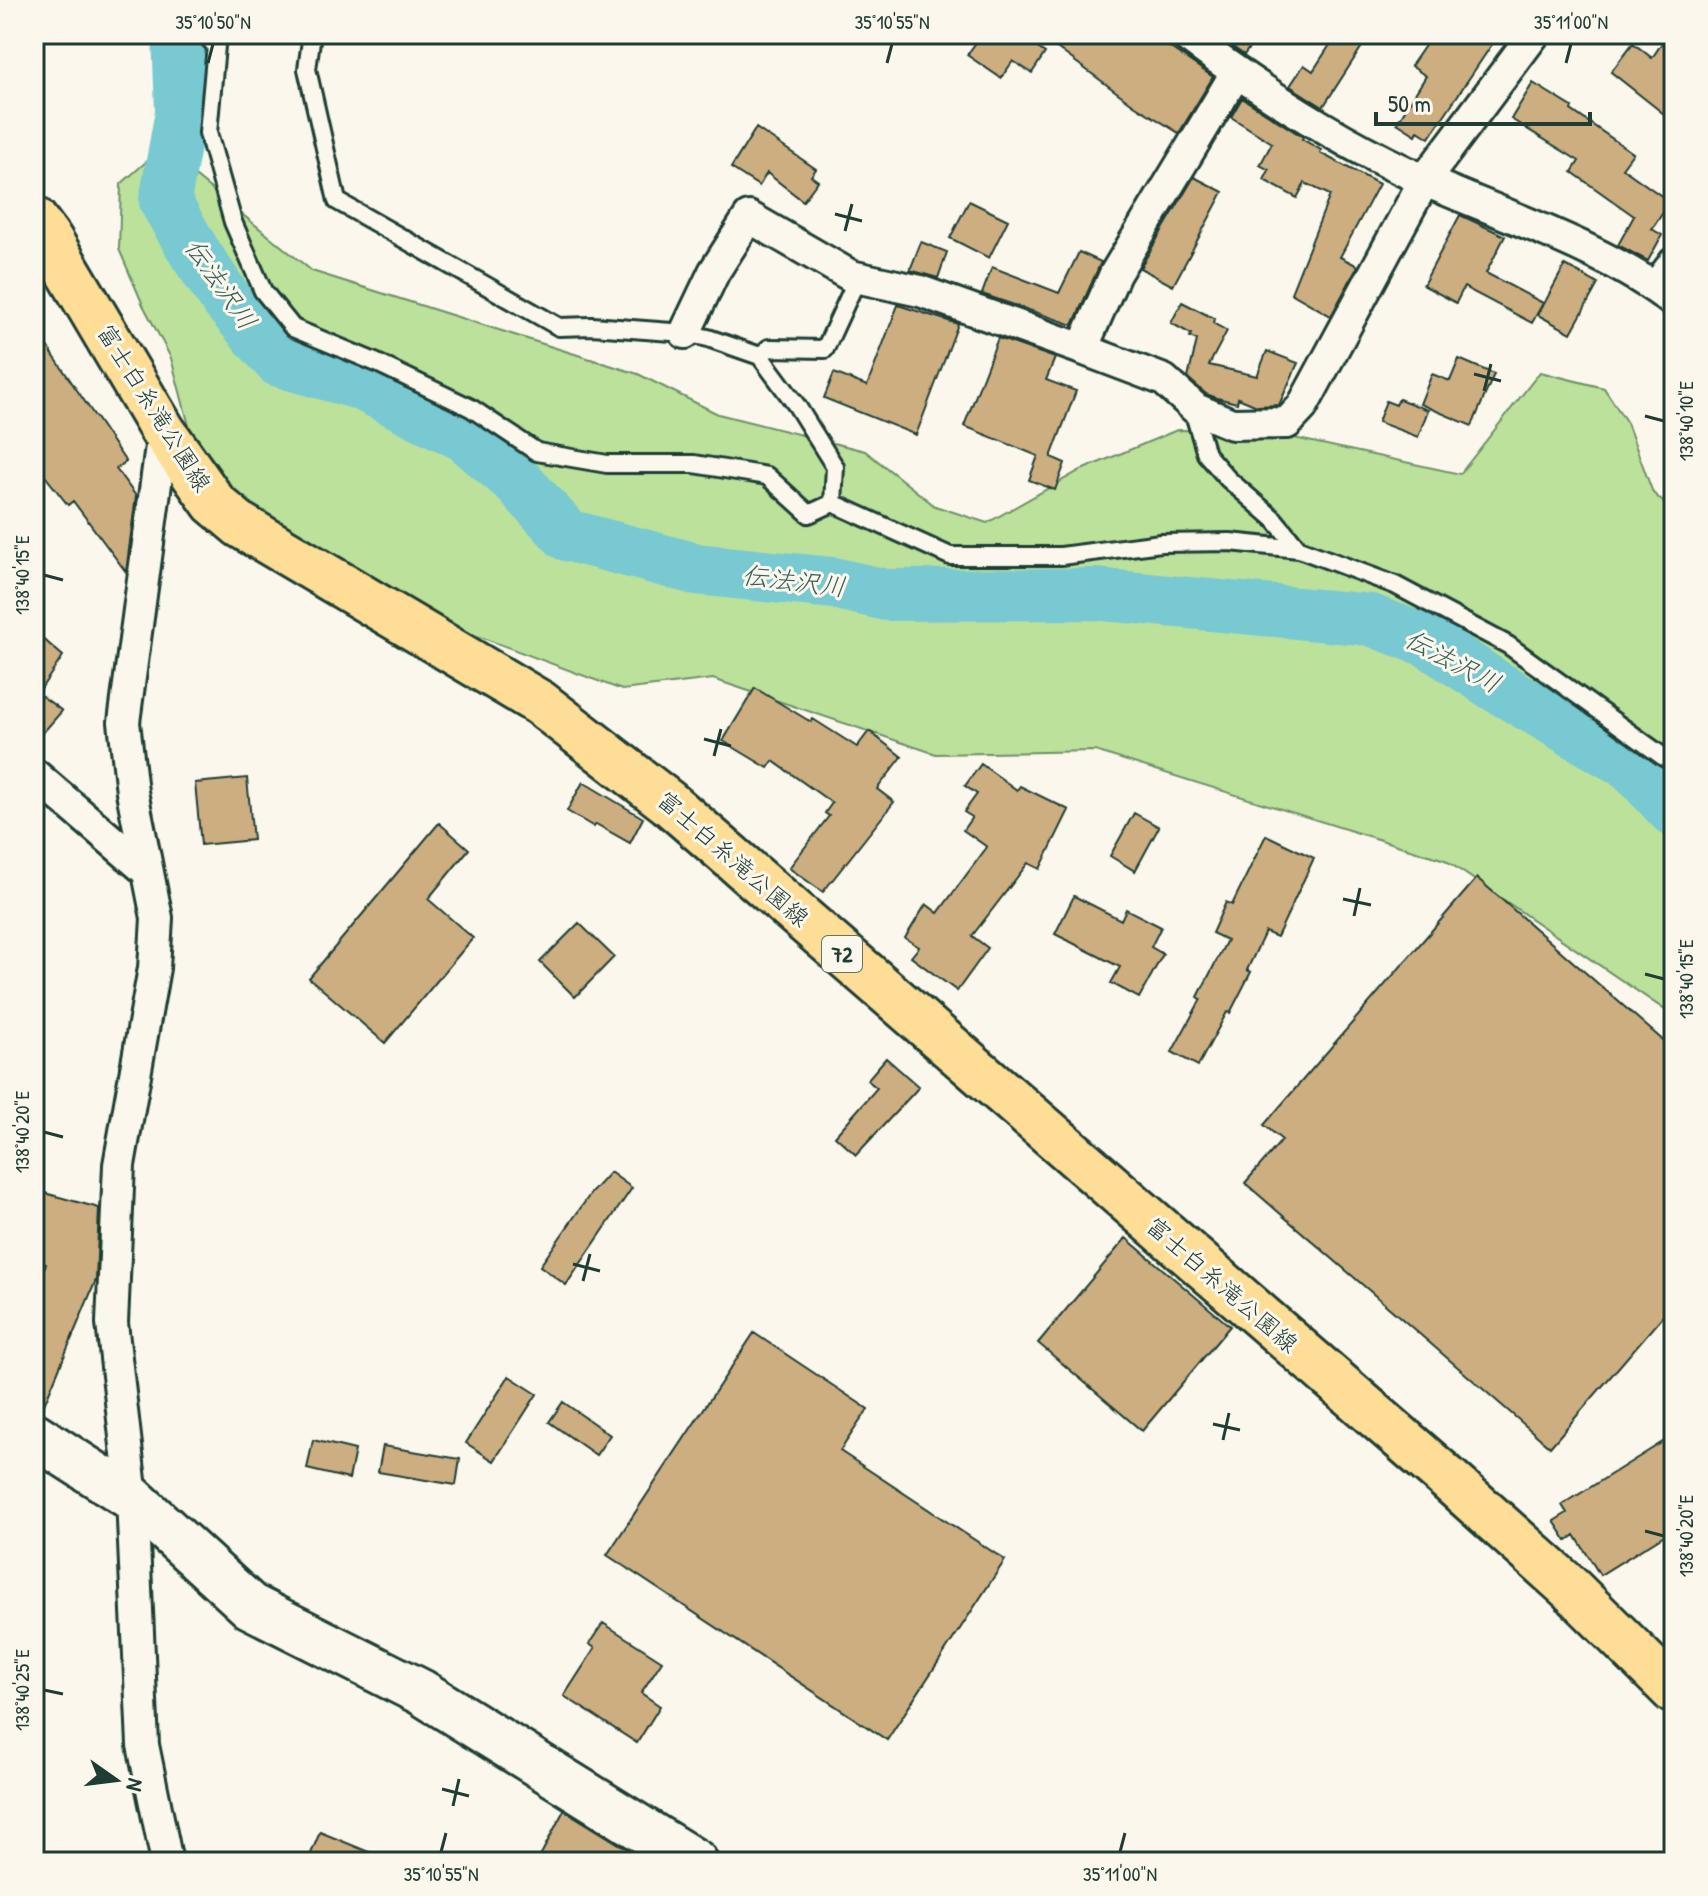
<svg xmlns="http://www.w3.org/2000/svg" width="1708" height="1896" font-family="'Patrick Hand','Klee One',sans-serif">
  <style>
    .green { fill: #bce19b; stroke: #6e8f68; stroke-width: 2 }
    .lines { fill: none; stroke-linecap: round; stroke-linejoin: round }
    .river { stroke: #78c9d1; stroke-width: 52 }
    .building { fill: #cdae81; stroke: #1f3d34; stroke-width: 2 }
    .lane-casing { stroke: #1f3d34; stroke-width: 22 }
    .street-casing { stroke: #1f3d34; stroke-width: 36 }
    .secondary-casing { stroke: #1f3d34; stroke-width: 50 }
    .primary-casing { stroke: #1f3d34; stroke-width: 50 }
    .lane { stroke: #fbf7ec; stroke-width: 16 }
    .street { stroke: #fbf7ec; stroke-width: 30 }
    .secondary { stroke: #fbf7ec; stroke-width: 44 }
    .primary { stroke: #fedd96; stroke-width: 44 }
    .ticks { fill: none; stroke: #1f3d34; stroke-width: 3 }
    .labels { text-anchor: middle; stroke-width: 6; stroke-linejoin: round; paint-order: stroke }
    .shield { fill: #fbf7ec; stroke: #61756b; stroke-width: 2 }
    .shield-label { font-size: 22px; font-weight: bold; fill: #1f3d34 }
    .street-label { font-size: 24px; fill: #1f3d34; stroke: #fbf7ec }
    .water-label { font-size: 26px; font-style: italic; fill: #35605b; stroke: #fbf7ec }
    .neatline { fill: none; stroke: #1f3d34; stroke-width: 3 }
    .ticks-label { font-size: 20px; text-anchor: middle; fill: #1f3d34 }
  </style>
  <rect width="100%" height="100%" fill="#fbf7ec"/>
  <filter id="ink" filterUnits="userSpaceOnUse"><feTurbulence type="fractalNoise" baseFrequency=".0125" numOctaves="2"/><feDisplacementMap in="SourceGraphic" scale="16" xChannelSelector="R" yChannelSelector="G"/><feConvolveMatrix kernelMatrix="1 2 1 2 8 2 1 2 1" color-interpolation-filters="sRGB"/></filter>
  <g filter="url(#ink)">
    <!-- green -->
    <path class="green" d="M 147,161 L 190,172 L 312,271 L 638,374 L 718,414 L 865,451 L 935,506 L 987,523 L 1079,471 L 1177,430 L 1262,431 L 1460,474 L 1540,372 L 1604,388 L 1627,423 L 1653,493 L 1674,512 L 1674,1016 L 1445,860 L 1095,751 L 936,754 L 713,679 L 622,690 L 341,585 L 197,456 L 171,358 L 143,305 L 119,249 L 121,184 Z"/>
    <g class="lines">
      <!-- river -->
      <path class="river" d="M 178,34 L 181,112 L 165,201 L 195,253 L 225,298 L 279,361 L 360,384 L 465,436 L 516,480 L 567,535 L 696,569 L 833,583 L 886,595 L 1094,594 L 1371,620 L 1429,642 L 1496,686 L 1631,765 L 1674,811"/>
    </g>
    <!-- building -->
    <path class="building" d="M 982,34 L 1017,34 L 1045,53 L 1032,73 L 1013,61 L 1001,78 L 967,55 Z
      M 1038,34 L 1150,34 L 1213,77 L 1179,133 L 1134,105 Z
      M 1228,34 L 1259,34 L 1244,55 L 1223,40 Z
      M 1337,34 L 1370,34 L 1323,107 L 1290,86 L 1304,65 L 1313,71 Z
      M 1433,34 L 1499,34 L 1429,138 L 1418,131 L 1416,135 L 1397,123 L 1426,76 L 1411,66 Z
      M 1668,34 L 1674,34 L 1674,122 L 1611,72 L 1633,43 L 1652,58 Z
      M 1533,83 L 1572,107 L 1571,110 L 1633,153 L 1622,168 L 1670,202 L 1652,229 L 1662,235 L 1648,261 L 1618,245 L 1634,216 L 1572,172 L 1579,161 L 1511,119 Z
      M 1242,98 L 1303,137 L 1302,139 L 1321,150 L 1320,153 L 1379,184 L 1340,257 L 1358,266 L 1331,316 L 1291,293 L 1330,195 L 1305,183 L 1297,198 L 1264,180 L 1269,170 L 1260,165 L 1272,143 L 1231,117 Z
      M 756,128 L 816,169 L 811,176 L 818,181 L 803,201 L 767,173 L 759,186 L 731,168 Z
      M 1194,177 L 1223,192 L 1173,286 L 1140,268 Z
      M 969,201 L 1008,220 L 989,258 L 950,238 Z
      M 1460,215 L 1505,236 L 1486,273 L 1543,303 L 1532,323 L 1464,287 L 1456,303 L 1423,285 Z
      M 921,242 L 947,252 L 938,278 L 910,270 Z
      M 1079,252 L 1101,262 L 1073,325 L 982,294 L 992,267 L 1059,293 Z
      M 1565,265 L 1598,284 L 1571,333 L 1538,315 Z
      M 1182,302 L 1215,319 L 1213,323 L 1227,331 L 1209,365 L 1257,376 L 1267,351 L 1298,363 L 1279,405 L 1257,406 L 1238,398 L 1237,403 L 1217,398 L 1206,394 L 1188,378 L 1197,340 L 1190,337 L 1191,334 L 1171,323 Z
      M 898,305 L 958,324 L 916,435 L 824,398 L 834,373 L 867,386 Z
      M 34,327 L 126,462 L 116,469 L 136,496 L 126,572 L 73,501 L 68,505 L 34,462 Z
      M 998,338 L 1055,358 L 1046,380 L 1076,391 L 1051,457 L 1065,463 L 1055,490 L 1029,480 L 1038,456 L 964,426 Z
      M 1459,359 L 1494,374 L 1472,426 L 1420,404 L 1432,374 L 1450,381 Z
      M 1399,399 L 1428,410 L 1418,437 L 1378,422 L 1386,401 L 1396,405 Z
      M 34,631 L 63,656 L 38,693 L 62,711 L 34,743 Z
      M 755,688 L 811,722 L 813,719 L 857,747 L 869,731 L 902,757 L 877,789 L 894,802 L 823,892 L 789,868 L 829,816 L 825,813 L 832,803 L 773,761 L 768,768 L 723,741 Z
      M 981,764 L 1017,790 L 1020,786 L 1069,810 L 1040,869 L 1028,863 L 972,936 L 988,948 L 957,991 L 911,957 L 919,947 L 905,938 L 926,904 L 938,913 L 987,847 L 963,830 L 972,817 L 964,812 L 977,794 L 965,786 Z
      M 247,778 L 253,840 L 201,845 L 195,783 Z
      M 583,782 L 643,818 L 630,843 L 596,824 L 594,827 L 567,811 Z
      M 1134,813 L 1159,827 L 1135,871 L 1110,856 Z
      M 439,823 L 469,849 L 428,899 L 473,938 L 385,1043 L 309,978 Z
      M 1266,835 L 1314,858 L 1277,937 L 1265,932 L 1247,970 L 1251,972 L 1230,1013 L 1227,1012 L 1198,1066 L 1172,1052 L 1201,999 L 1198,997 L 1227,940 L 1212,933 L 1226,902 L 1232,905 Z
      M 1477,878 L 1674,1050 L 1674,1303 L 1550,1447 L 1245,1183 L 1282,1140 L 1264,1125 Z
      M 1074,896 L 1121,920 L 1126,909 L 1161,927 L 1151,947 L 1163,954 L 1139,998 L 1111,983 L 1120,967 L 1055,934 Z
      M 579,923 L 614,957 L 575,997 L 540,962 Z
      M 886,1058 L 919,1087 L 856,1155 L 835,1136 L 877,1088 L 867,1080 Z
      M 610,1172 L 632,1188 L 566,1285 L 540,1266 L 591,1193 Z
      M 34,1190 L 99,1208 L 96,1280 L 41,1412 L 34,1410 L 34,1290 L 46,1264 L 34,1260 Z
      M 1126,1238 L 1230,1326 L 1142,1431 L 1038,1343 Z
      M 754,1333 L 868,1409 L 840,1451 L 1005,1560 L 887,1740 L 607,1555 Z
      M 509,1376 L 537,1394 L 494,1461 L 466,1443 Z
      M 563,1402 L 610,1435 L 596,1455 L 549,1422 Z
      M 1674,1435 L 1674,1529 L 1600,1575 L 1575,1535 L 1567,1541 L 1554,1521 L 1567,1513 L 1562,1505 Z
      M 313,1440 L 355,1450 L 349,1479 L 307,1469 Z
      M 383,1446 L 460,1459 L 456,1485 L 378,1472 Z
      M 603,1623 L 662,1661 L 641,1693 L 660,1706 L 637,1743 L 564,1696 L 595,1648 L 589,1644 Z
      M 564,1810 L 648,1862 L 537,1862 Z
      M 320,1832 L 391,1861 L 390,1862 L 325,1862 L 310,1856 Z"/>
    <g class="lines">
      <defs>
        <path id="lane" d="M 205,34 L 216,46 L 208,133 L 233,222 L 263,291 L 293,328 L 377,363 L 471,408 L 537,452 L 607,464 L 694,464 L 767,476 L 809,514 L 833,503 L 950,556 L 1061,556 L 1161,543 L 1230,542 L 1299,549 L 1395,585 L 1508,645 L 1665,758
          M 312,34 L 307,69 L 337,201 L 559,327 L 592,326 L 685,333 L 708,338 L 760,356 L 797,406 L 835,467 L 833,503
          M 760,356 L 769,348 L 825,349 L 858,277
          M 1192,407 L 1206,454 L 1228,479 L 1274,519 L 1299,549"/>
        <path id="street" d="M 1184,34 C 1260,91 1342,144 1428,182 C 1505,216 1610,250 1674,302
          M 1656,287 L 1674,263
          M 685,333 L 714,272 L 749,217 L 851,276 L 920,291 L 1082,349 L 1115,274 L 1236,73
          M 1082,349 L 1164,380 L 1196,409 L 1232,424 L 1287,423 L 1302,407 L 1424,181 L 1534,34
          M 163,431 L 124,722 L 132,792 L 157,918 L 154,968 L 119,1165 L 112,1323 L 132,1498 L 143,1745 L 167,1862
          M 34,774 L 148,872"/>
        <path id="secondary" d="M 34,1435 L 132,1498 L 250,1606 L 421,1692 L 695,1862"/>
        <path id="primary" d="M 34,219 L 50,240 L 163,431 L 214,503 L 240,525 L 540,703 L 669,803 L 1446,1477 L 1571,1589 L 1674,1691"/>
      </defs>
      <!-- lane casing -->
      <use href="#lane" class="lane-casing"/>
      <!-- street casing -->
      <use href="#street" class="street-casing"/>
      <!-- secondary casing -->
      <use href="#secondary" class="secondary-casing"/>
      <!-- primary casing -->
      <use href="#primary" class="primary-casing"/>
      <!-- lane -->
      <use href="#lane" class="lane"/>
      <!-- street -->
      <use href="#street" class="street"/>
      <!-- secondary -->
      <use href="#secondary" class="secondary"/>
      <!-- primary -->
      <use href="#primary" class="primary"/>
    </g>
  </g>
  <!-- ticks -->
  <path class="ticks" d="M 208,63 L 213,44M 887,63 L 892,44M 1566,63 L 1571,44M 835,214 L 862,221M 845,231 L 852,204M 1474,374 L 1501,381M 1484,391 L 1491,364M 1645,416 L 1664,421M 44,575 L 63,580M 704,739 L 731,746M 714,756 L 721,729M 1343,899 L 1371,905M 1354,916 L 1360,888M 1645,974 L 1664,979M 44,1132 L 63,1137M 573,1264 L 600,1271M 583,1281 L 590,1254M 1213,1424 L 1240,1430M 1223,1440 L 1229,1413M 1645,1531 L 1664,1536M 44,1690 L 63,1694M 442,1789 L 469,1796M 453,1806 L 459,1779M 441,1852 L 446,1833M 1120,1852 L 1125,1833"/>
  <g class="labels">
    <!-- shield labels -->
    <rect class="shield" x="822" y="936" width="40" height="36" rx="6"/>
    <g class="shield-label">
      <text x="842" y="962">72</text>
    </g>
    <!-- street labels -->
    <g class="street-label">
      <text transform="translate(154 408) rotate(58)" y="8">富士白糸滝公園線</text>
      <text transform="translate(733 859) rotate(41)" y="8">富士白糸滝公園線</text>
      <text transform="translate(1222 1285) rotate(41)" y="8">富士白糸滝公園線</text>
    </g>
    <!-- water labels -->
    <g class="water-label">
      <text transform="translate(221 284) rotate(55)" y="9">伝法沢川</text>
      <text transform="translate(794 581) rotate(7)" y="9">伝法沢川</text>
      <text transform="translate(1453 661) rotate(28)" y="9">伝法沢川</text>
    </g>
  </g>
  <!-- margin -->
  <rect width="1708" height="1896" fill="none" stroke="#fbf7ec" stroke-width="88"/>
  <!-- north arrow -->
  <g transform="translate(116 1780) rotate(104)" stroke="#fbf7ec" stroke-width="6" paint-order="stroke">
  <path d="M0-6L14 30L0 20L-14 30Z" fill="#1f3d34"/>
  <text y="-12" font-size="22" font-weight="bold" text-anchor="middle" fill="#1f3d34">N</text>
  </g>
  <!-- scale -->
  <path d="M1376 112v12h214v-12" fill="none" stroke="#1f3d34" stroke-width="4"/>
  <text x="1388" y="112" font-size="24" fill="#1f3d34" stroke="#fbf7ec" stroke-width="6" paint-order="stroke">50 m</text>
  <rect x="44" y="44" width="1620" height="1808" class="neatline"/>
  <g class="ticks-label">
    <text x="213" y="29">35°10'50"N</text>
    <text x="892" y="29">35°10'55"N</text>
    <text x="1571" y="29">35°11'00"N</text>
    <text transform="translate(1686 421) rotate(-90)" y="7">138°40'10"E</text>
    <text transform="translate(22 575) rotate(-90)" y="7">138°40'15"E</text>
    <text transform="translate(1686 979) rotate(-90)" y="7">138°40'15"E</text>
    <text transform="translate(22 1132) rotate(-90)" y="7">138°40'20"E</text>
    <text transform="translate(1686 1536) rotate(-90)" y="7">138°40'20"E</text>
    <text transform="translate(22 1690) rotate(-90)" y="7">138°40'25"E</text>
    <text x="441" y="1881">35°10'55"N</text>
    <text x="1120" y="1881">35°11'00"N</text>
  </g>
</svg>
